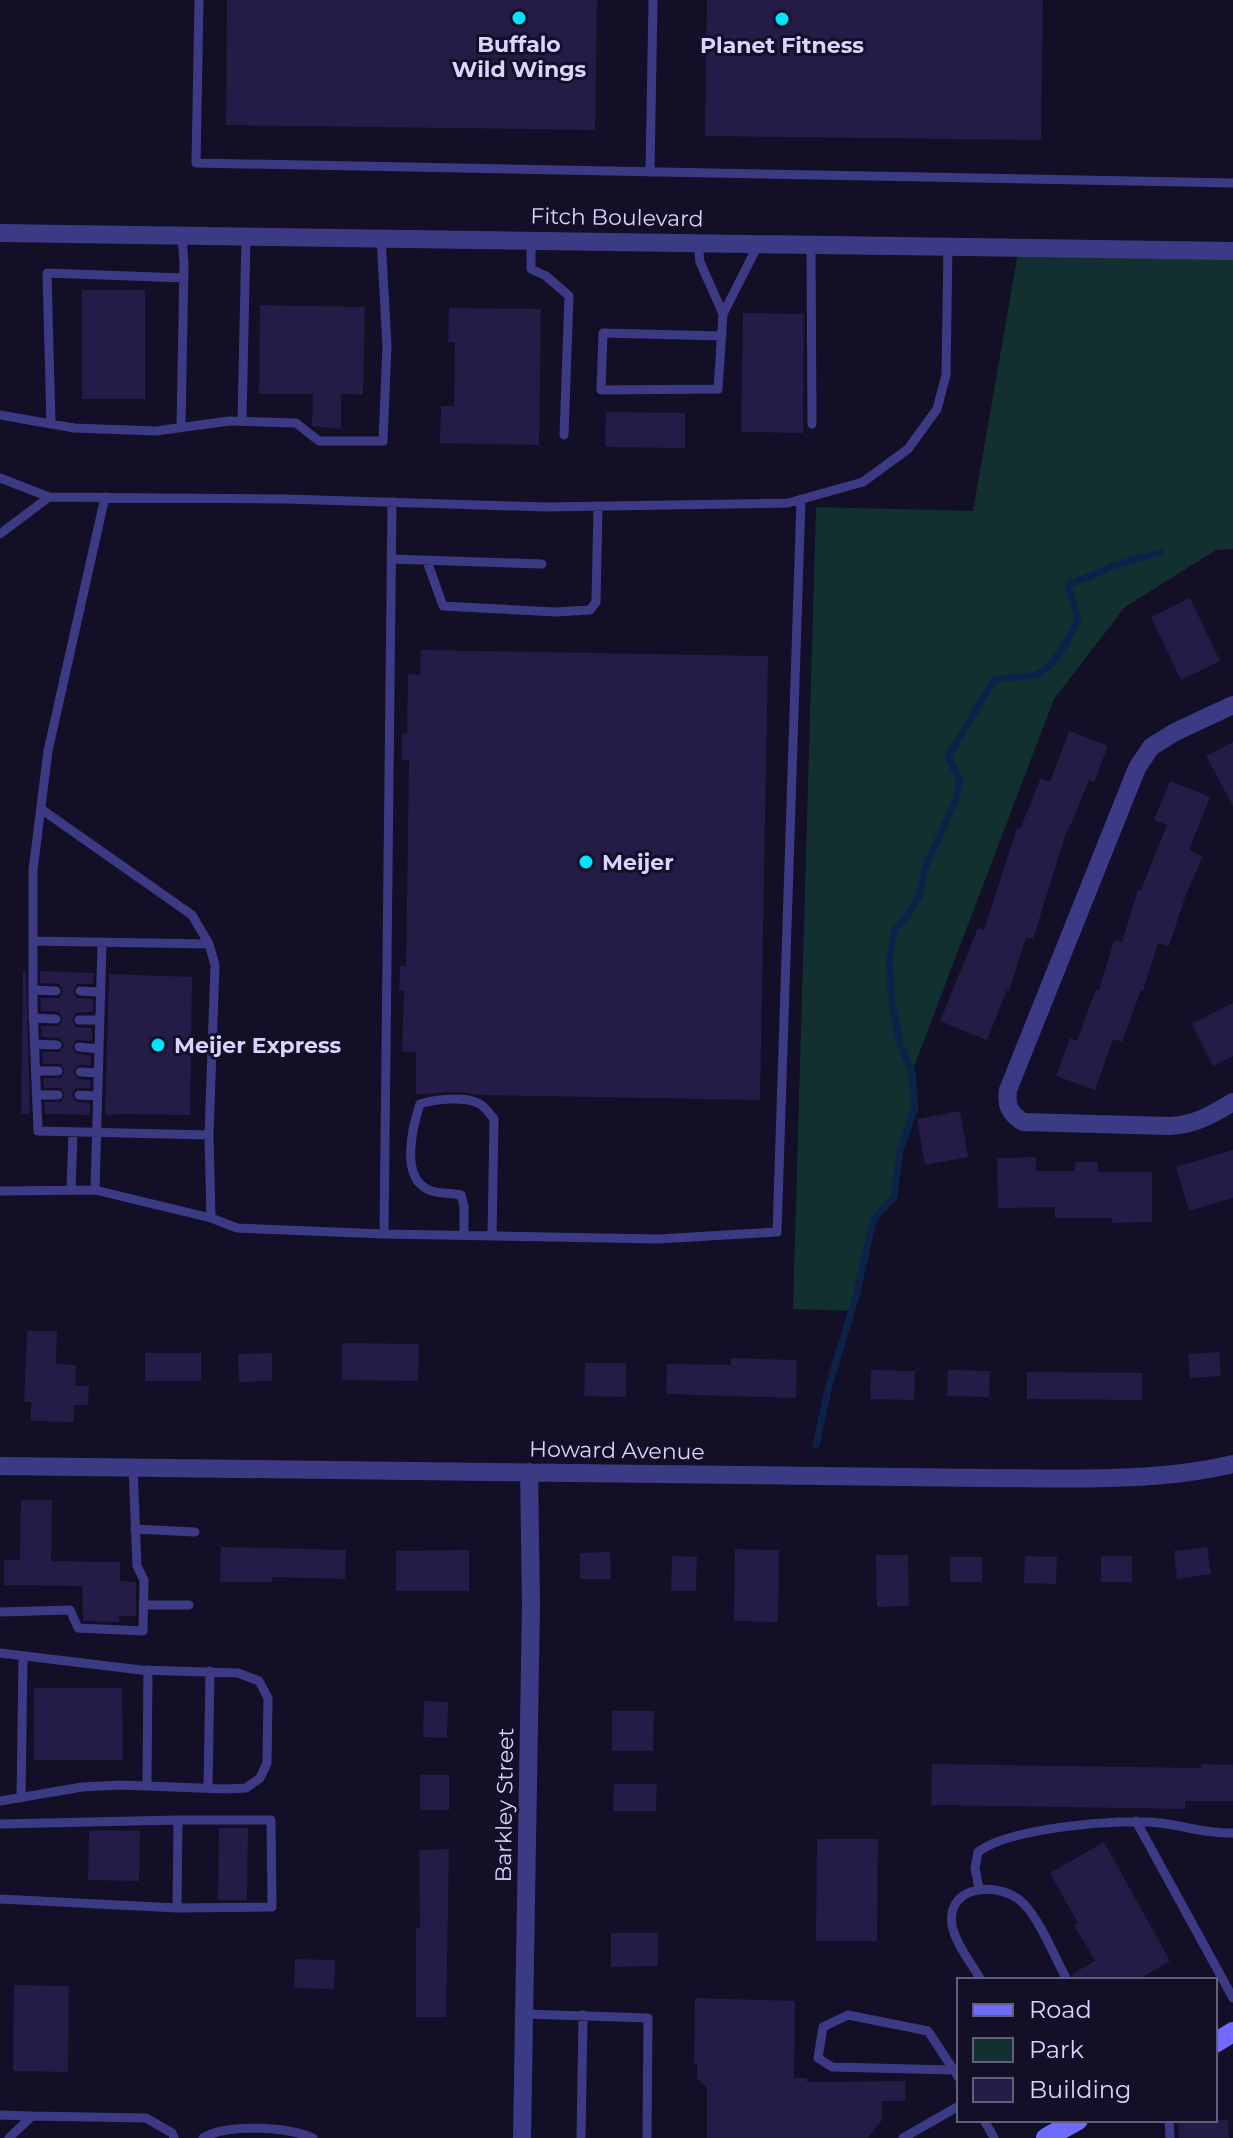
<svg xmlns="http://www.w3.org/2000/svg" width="1233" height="2138" font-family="Montserrat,sans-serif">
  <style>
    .green { fill: #12302f }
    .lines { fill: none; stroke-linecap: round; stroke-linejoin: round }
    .stream { stroke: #0c2248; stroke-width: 7 }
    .building { fill: #241b47 }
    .lane { stroke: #3d3a85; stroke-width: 9 }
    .street { stroke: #3d3a85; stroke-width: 18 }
    .secondary { stroke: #6f6bff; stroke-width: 20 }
    .poi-dot { fill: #00e5ff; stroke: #130f26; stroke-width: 3 }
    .labels { text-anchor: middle; stroke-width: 6; stroke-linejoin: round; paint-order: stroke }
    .poi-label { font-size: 22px; font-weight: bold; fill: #d9d4ff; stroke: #130f26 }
    .street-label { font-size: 22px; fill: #d9d4ff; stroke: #130f26 }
  </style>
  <rect width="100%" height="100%" fill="#130f26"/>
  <!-- green -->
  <path class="green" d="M 1019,247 L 1233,251 L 1233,549 L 1216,550 L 1125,607 L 1054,699 L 912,1072 L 915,1108 L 900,1150 L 894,1197 L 873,1220 L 852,1311 L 793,1309 L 816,507 L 973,511 Z"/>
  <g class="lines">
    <!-- stream -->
    <path class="stream" d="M 816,1445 L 829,1385 L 857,1293 L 873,1220 L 894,1197 L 900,1150 L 915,1108 L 912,1072 L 901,1047 L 892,1003 L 889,960 L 895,929 L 909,914 L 920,894 L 924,871 L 956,799 L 960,781 L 948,757 L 994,680 C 1007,677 1025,678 1034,675 C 1055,668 1069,638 1078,619 L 1068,585 L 1113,566 L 1160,552"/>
  </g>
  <!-- building -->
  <path class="building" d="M 227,0 L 597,0 L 595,130 L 226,125 Z
    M 707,0 L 1043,0 L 1041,140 L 705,136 Z
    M 82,290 L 145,290 L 145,399 L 82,399 Z
    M 260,305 L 365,307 L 363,395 L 341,394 L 341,429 L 312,426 L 313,394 L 259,394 Z
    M 449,308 L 541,309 L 539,445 L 440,443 L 441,406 L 454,406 L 455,342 L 448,342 Z
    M 743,313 L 804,314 L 803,433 L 741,432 Z
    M 606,412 L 685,413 L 685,448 L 605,447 Z
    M 1190,598 L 1220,661 L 1181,680 L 1151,617 Z
    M 421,650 L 768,656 L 760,1100 L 478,1095 L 459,1092 L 416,1094 L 416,1052 L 402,1052 L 404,991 L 399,991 L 400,966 L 406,966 L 409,760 L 402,760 L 402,733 L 407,733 L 408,674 L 420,675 Z
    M 1069,731 L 1108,746 L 1094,782 L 1089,780 L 1068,831 L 1067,830 L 1033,939 L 1026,937 L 1009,991 L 1007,990 L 987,1040 L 940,1021 L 978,928 L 984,930 L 1017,828 L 1020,829 L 1041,778 L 1050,782 Z
    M 1233,742 L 1233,806 L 1206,756 Z
    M 1170,781 L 1210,797 L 1189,850 L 1203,856 L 1186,894 L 1169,946 L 1158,943 L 1143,991 L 1141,990 L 1122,1042 L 1113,1039 L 1095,1090 L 1056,1076 L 1070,1038 L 1077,1041 L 1096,989 L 1099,990 L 1114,940 L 1122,942 L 1138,890 L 1141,890 L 1167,825 L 1154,820 Z
    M 23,971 L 26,971 L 30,1114 L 21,1114 Z
    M 40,971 L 94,973 L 93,984 L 77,984 L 73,991 L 77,998 L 93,999 L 93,1012 L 76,1013 L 72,1019 L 76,1027 L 92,1028 L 92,1041 L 77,1040 L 72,1047 L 75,1053 L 91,1056 L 91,1065 L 77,1065 L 73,1072 L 77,1079 L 91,1080 L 90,1088 L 76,1088 L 72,1095 L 76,1102 L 90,1103 L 90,1115 L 45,1114 L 44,1102 L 61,1102 L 65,1094 L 61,1088 L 44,1088 L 43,1078 L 61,1078 L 65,1070 L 61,1064 L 43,1064 L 42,1052 L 60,1052 L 64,1045 L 60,1038 L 42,1037 L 41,1026 L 59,1026 L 63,1019 L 59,1012 L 41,1011 L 40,998 L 59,998 L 63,991 L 59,984 L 40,983 Z
    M 109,974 L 192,977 L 190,1115 L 105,1114 L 105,1116 Z
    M 1233,1003 L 1233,1056 L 1213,1066 L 1192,1024 Z
    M 960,1111 L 968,1157 L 925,1165 L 917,1119 Z
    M 1233,1150 L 1233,1198 L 1189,1211 L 1176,1167 Z
    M 1036,1157 L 1036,1171 L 1075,1171 L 1075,1162 L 1098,1162 L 1098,1172 L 1152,1172 L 1152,1222 L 1112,1223 L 1112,1218 L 1055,1218 L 1055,1207 L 998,1208 L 997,1158 Z
    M 27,1331 L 57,1331 L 56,1364 L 76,1365 L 75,1386 L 89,1386 L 88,1405 L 74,1405 L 74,1422 L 31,1421 L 31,1402 L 24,1402 Z
    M 342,1343 L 419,1344 L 418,1381 L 342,1380 Z
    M 1219,1352 L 1221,1376 L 1190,1378 L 1188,1354 Z
    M 145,1353 L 201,1353 L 201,1381 L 145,1381 Z
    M 272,1353 L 272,1381 L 239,1382 L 238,1354 Z
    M 731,1358 L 797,1360 L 796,1398 L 666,1394 L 667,1364 L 731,1365 Z
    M 585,1363 L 626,1363 L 626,1397 L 584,1396 Z
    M 871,1370 L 915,1371 L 914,1400 L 870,1399 Z
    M 948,1370 L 990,1371 L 989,1397 L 947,1396 Z
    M 1027,1372 L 1142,1373 L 1142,1400 L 1027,1399 Z
    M 21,1500 L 52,1500 L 51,1561 L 120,1562 L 120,1581 L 136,1582 L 136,1616 L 119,1616 L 119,1622 L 83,1621 L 82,1586 L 4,1585 L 4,1560 L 20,1560 Z
    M 221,1547 L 346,1550 L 345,1579 L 272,1577 L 272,1582 L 220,1582 Z
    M 1207,1547 L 1211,1574 L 1177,1579 L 1174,1551 Z
    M 735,1549 L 779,1550 L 778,1622 L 734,1621 Z
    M 469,1550 L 469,1591 L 396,1591 L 396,1551 Z
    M 610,1552 L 611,1579 L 580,1579 L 580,1553 Z
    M 876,1555 L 908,1555 L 909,1606 L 877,1607 Z
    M 672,1556 L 697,1557 L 696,1591 L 671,1591 Z
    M 1025,1556 L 1057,1557 L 1056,1584 L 1024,1583 Z
    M 1101,1556 L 1132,1556 L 1132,1582 L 1101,1582 Z
    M 950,1557 L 982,1557 L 982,1582 L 950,1582 Z
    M 34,1688 L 122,1688 L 123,1760 L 34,1760 Z
    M 424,1701 L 448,1702 L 447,1738 L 423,1737 Z
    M 612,1711 L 654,1711 L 653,1751 L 612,1751 Z
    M 932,1764 L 1201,1768 L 1201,1764 L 1233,1765 L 1233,1801 L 1185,1801 L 1185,1809 L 931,1805 Z
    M 420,1775 L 449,1775 L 449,1810 L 420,1810 Z
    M 614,1784 L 657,1784 L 656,1811 L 613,1811 Z
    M 219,1828 L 248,1828 L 247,1900 L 218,1900 Z
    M 89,1830 L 140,1831 L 139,1881 L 88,1880 Z
    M 817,1839 L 878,1839 L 877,1941 L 816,1941 Z
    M 1104,1842 L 1170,1961 L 1137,1980 L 1074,1980 L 1072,1974 L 1095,1961 L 1074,1925 L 1078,1923 L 1050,1873 Z
    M 449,1849 L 446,2017 L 416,2017 L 416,1928 L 420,1928 L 419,1850 Z
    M 611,1933 L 658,1933 L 658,1966 L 611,1967 Z
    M 295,1959 L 335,1960 L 334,1989 L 294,1988 Z
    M 14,1985 L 69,1986 L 68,2072 L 13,2071 Z
    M 695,1998 L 795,2001 L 794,2078 L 807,2078 L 807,2082 L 906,2081 L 905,2101 L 882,2101 L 882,2120 L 868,2138 L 707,2138 L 707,2088 L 697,2078 L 697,2064 L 694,2064 Z
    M 1178,2120 L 1228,2120 L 1229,2138 L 1179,2138 Z"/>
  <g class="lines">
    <!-- lane -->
    <path class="lane" d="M 199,0 L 196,163 L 1233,183
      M 650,172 L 653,0
      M 531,240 L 531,269 L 546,276 L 569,296 L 564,435
      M 698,242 L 700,262 L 723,314 L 759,243
      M 811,244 L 812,424
      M 722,336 L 603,333 L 601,390 L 718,389 L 723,314
      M 0,415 L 74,428 L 156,431 L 229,421 L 296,423 L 319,441 L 383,441 L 387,346 L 381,237
      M 242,421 L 246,236
      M 51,424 L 47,273 L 184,278
      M 181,427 L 184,264 L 182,234
      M 0,478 L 49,497 L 286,499 L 546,507 L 788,503 L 863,482 L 908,449 L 937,409 L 946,375 L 948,246
      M 0,534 L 49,497
      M 391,559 L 542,564
      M 427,561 L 443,606 L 556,612 L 590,610 L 596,602 L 598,506
      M 41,809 L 192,915 L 209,944 L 215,965 L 209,1135 L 38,1131 L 33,1008 L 33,870 L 48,751 L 105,497
      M 33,941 L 209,944
      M 33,990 L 56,991
      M 80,991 L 100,992
      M 33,1018 L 56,1019
      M 79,1020 L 99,1020
      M 34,1044 L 57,1045
      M 79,1047 L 99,1049
      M 36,1071 L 58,1071
      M 80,1072 L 98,1073
      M 37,1095 L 58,1095
      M 79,1095 L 97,1096
      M 71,1190 L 73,1132
      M 95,1190 L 102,943
      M 0,1191 L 95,1190 L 211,1218 L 209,1135
      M 211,1218 L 237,1228 L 384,1234 L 392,502
      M 384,1234 L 658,1239 L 777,1232 L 801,499
      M 464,1235 L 464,1206 L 461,1195 C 451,1193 438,1194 429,1190 C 400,1178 412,1128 420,1104 C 436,1099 465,1096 480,1104 C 486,1108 490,1114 494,1119 L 492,1236
      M 135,1529 L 195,1532
      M 144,1605 L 189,1605
      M 0,1612 L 70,1610 L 78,1628 L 143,1631 L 144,1580 L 137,1566 L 133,1467
      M 0,1653 L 141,1670 L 238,1673 L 259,1681 L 268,1698 L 267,1763 L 260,1778 L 246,1788 L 225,1789 L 120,1785 L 82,1787 L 0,1801
      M 147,1785 L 148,1670
      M 208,1788 L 210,1671
      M 21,1798 L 23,1656
      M 1136,1821 L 1233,1998
      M 0,1824 L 178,1820 L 177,1908 L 0,1899
      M 979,1889 L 975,1868 L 978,1852 C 1008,1828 1121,1818 1160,1823 C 1186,1826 1206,1834 1233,1833
      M 177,1908 L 272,1907 L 271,1820 L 178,1820
      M 981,1980 C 972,1964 955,1943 952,1925 C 946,1883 1002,1881 1024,1904 C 1041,1922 1055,1958 1067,1980
      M 524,2014 L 648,2018 L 647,2138
      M 953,2070 L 832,2067 L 818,2058 L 823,2027 L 848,2015 L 928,2031 L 959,2078
      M 0,2115 L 32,2116
      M 984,2120 L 994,2138
      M 1169,2120 L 1170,2138
      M 9,2138 L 32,2116 L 146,2118 L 172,2133 L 174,2138
      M 203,2138 C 226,2123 289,2127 313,2138
      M 581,2138 L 583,2015
      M 903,2138 L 959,2106"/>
    <!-- street -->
    <path class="street" d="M 0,233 L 1233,251
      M 1233,705 L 1175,732 L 1151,747 L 1137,768 L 1008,1090 C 1006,1105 1009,1113 1023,1122 L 1169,1126 C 1194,1125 1212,1115 1233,1102
      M 0,1466 L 983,1478 C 1066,1478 1152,1483 1233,1464
      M 522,2138 L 531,1604 L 529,1472"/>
    <!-- secondary -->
    <path class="secondary" d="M 1215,2043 L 1233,2032
      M 1046,2138 L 1078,2120"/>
  </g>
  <!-- markers -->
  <g class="poi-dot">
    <circle cx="519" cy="18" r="8"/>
    <circle cx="782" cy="19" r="8"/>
    <circle cx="586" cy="862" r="8"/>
    <circle cx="158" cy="1045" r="8"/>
  </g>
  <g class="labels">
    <!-- poi labels -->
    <g class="poi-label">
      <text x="519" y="52">Buffalo<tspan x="519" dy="25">Wild Wings</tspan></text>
      <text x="782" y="53">Planet Fitness</text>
      <text x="602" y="870" text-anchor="start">Meijer</text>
      <text x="174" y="1053" text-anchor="start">Meijer Express</text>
    </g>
    <!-- street labels -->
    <g class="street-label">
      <text transform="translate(617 217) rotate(1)" y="8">Fitch Boulevard</text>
      <text transform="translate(617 1450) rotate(1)" y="8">Howard Avenue</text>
      <text transform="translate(504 1805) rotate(-89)" y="8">Barkley Street</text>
    </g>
  </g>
  <!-- legend -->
  <rect x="957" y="1978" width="260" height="144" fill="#130f26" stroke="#625e7d" stroke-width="2"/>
  <rect x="973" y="2004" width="40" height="12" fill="#6f6bff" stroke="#625e7d" stroke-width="2"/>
  <text x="1029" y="2018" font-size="24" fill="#d9d4ff">Road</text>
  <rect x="973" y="2038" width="40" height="24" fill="#12302f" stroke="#625e7d" stroke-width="2"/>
  <text x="1029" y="2058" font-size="24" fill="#d9d4ff">Park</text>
  <rect x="973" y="2078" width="40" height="24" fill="#241b47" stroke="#625e7d" stroke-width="2"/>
  <text x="1029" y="2098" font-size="24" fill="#d9d4ff">Building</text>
</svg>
